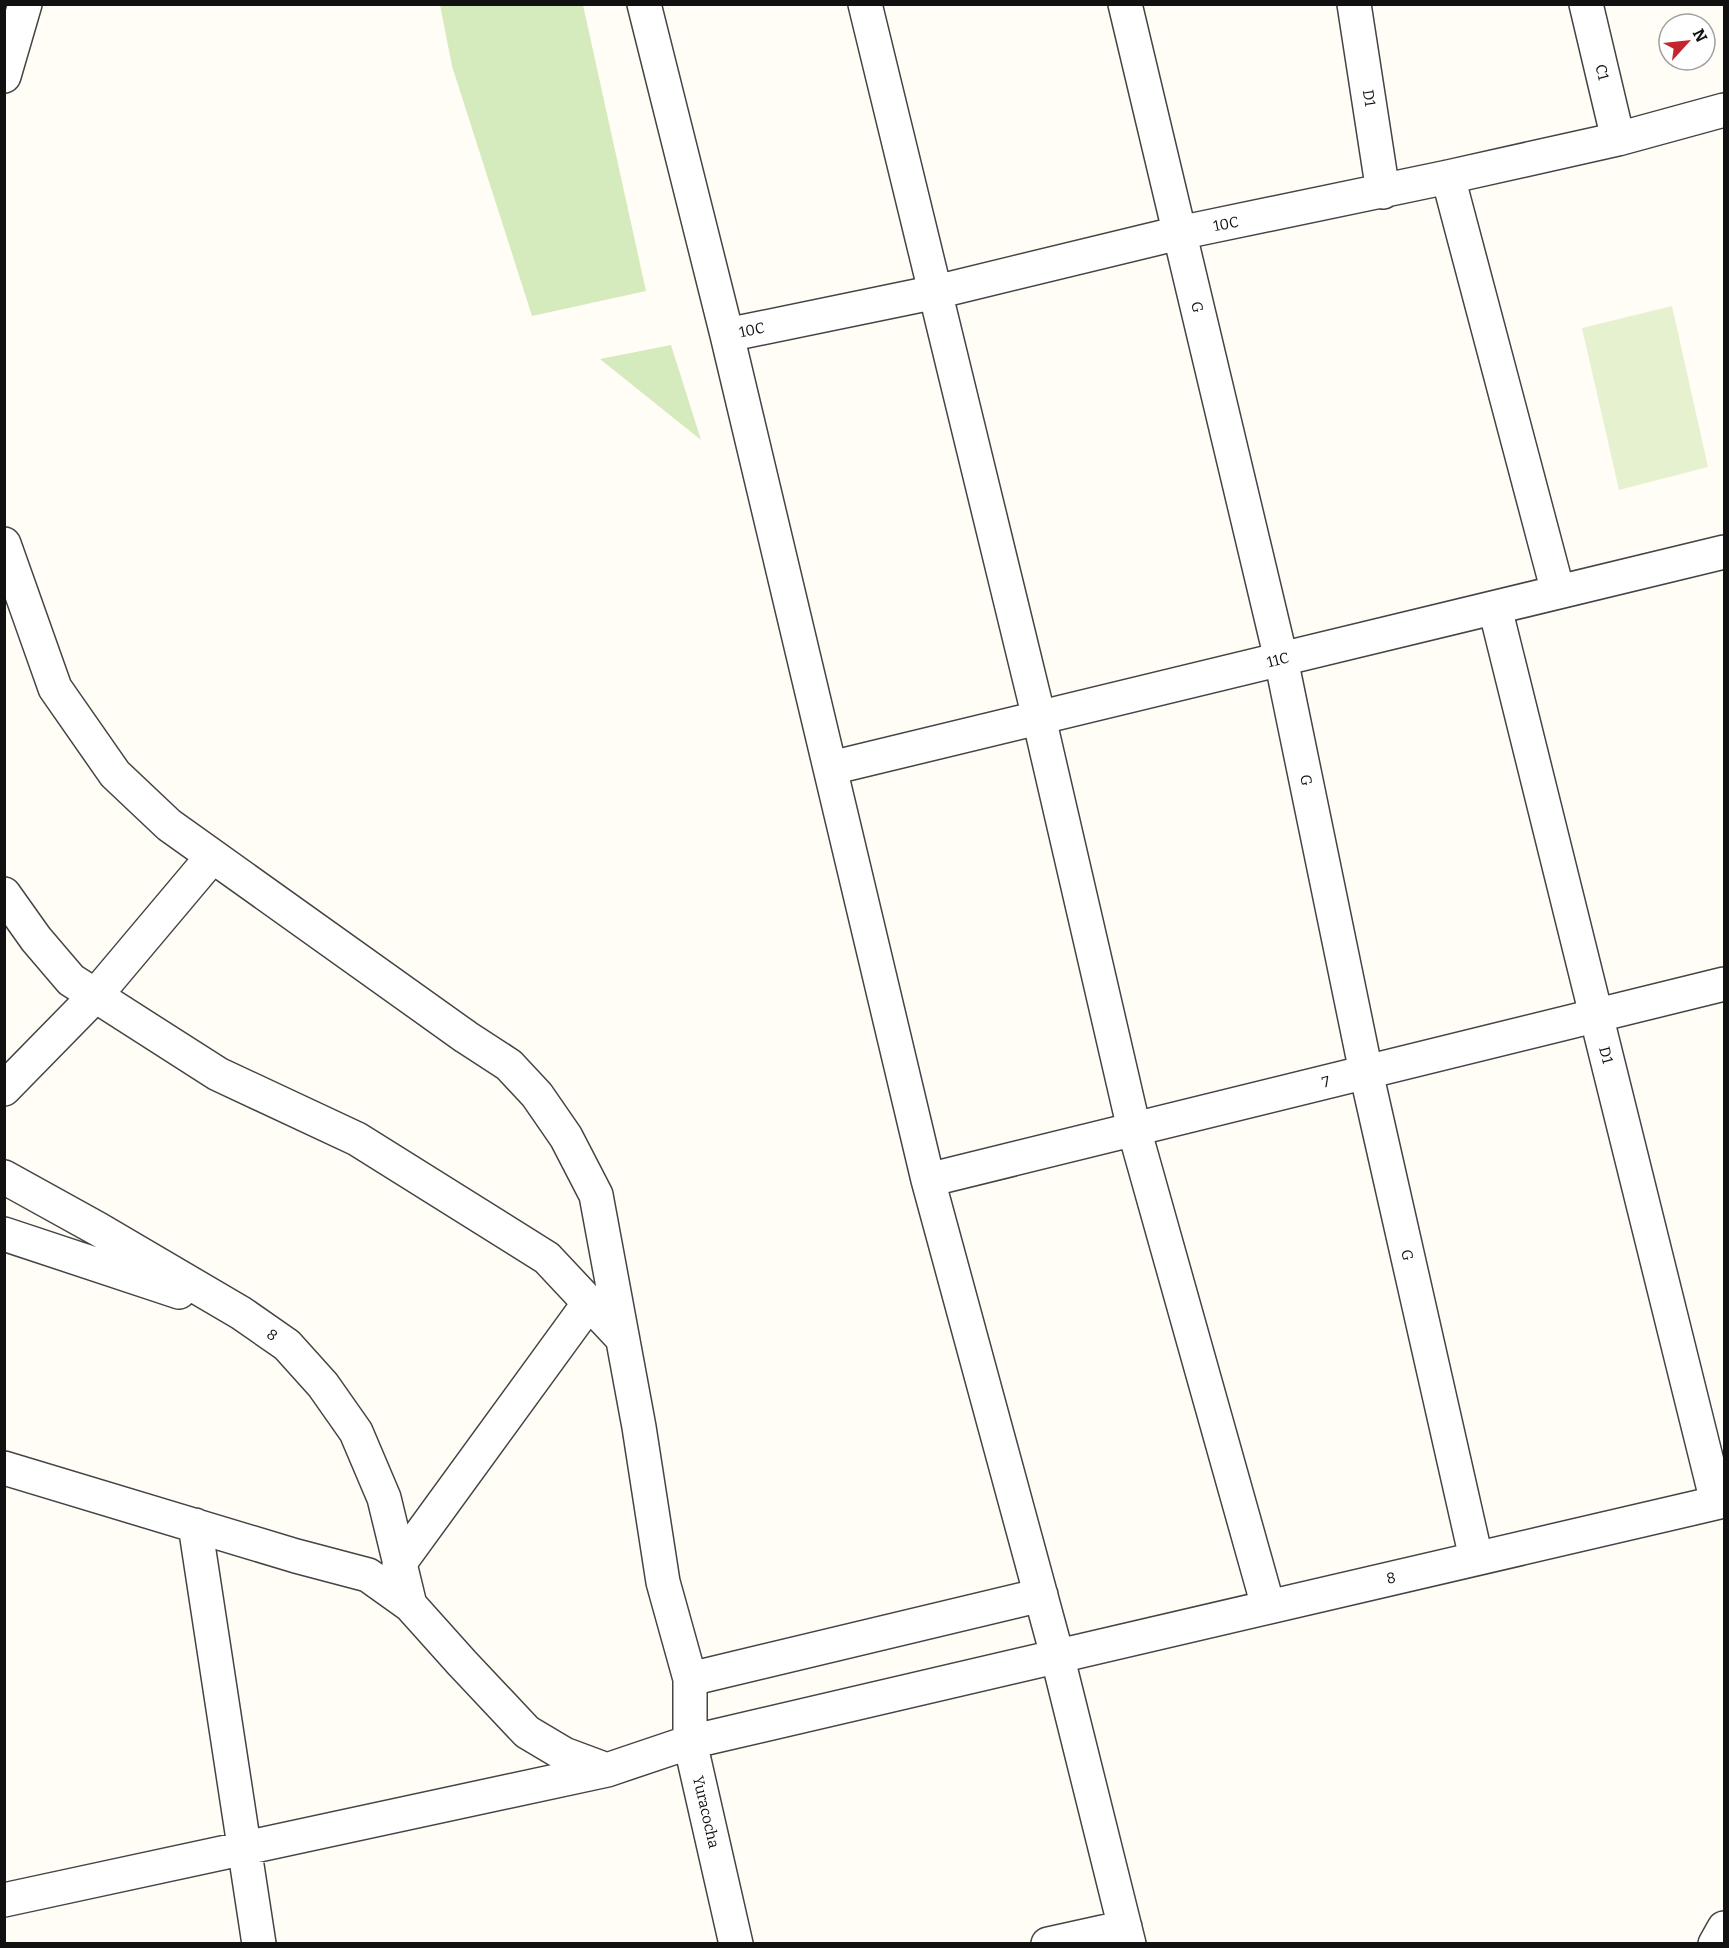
<svg xmlns="http://www.w3.org/2000/svg" width="1729" height="1948" font-family="Bitter,serif">
  <style>
    .green { fill: #d5ebbd }
    .pitch { fill: #e6f2cf }
    .lines { fill: none; stroke-linecap: round; stroke-linejoin: round }
    .minor-casing { stroke: #444; stroke-width: 36 }
    .tertiary-casing { stroke: #444; stroke-width: 36 }
    .minor { stroke: #fff; stroke-width: 33 }
    .tertiary { stroke: #fff; stroke-width: 33 }
    .labels { text-anchor: middle; stroke-width: 6; stroke-linejoin: round; paint-order: stroke }
    .street-label { font-size: 15px; fill: #111; stroke: #fff }
  </style>
  <rect width="100%" height="100%" fill="#fffdf5"/>
  <!-- green -->
  <path class="green" d="M 440,5 L 583,5 L 646,291 L 532,316 L 452,66 Z
    M 671,345 L 701,440 L 600,359 Z"/>
  <!-- pitch -->
  <path class="pitch" d="M 1672,306 L 1708,467 L 1619,490 L 1582,328 Z"/>
  <g class="lines">
    <defs>
      <path id="minor" d="M 644,4 L 727,335 L 928,1180 L 1057,1655 L 1129,1944
        M 865,4 L 1039,718 L 1134,1129 L 1268,1606
        M 1125,4 L 1281,659 L 1366,1072 L 1476,1558
        M 1354,4 L 1383,192
        M 1586,4 L 1618,139
        M 4,76 L 25,4
        M 1448,177 L 1558,592
        M 727,335 L 936,292 L 1179,233 L 1448,177 L 1618,139 L 1724,110
        M 4,544 L 55,688 L 115,774 L 169,825 L 466,1037 L 509,1065 L 537,1095 L 566,1137 L 596,1195 L 639,1427 L 663,1582 L 690,1679 L 690,1742 L 736,1944
        M 1495,608 L 1717,1502
        M 831,768 L 1724,552
        M 4,894 L 36,939 L 71,980 L 218,1074 L 357,1139 L 547,1258 L 622,1338
        M 4,1089 L 95,996 L 212,857
        M 4,1177 L 98,1229 L 241,1313 L 287,1345 L 323,1385 L 356,1432 L 384,1498 L 410,1605
        M 928,1180 L 1724,984
        M 4,1234 L 179,1292
        M 4,1468 L 296,1556 L 368,1575 L 410,1605 L 462,1663 L 527,1732 L 564,1754 L 607,1770
        M 195,1525 L 259,1944
        M 399,1564 L 589,1303
        M 690,1679 L 1041,1595
        M 4,1900 L 607,1770 L 690,1742 L 1724,1501
        M 1048,1944 L 1125,1927"/>
      <path id="tertiary" d="M 1715,1944 L 1724,1928"/>
    </defs>
    <!-- minor casing -->
    <use href="#minor" class="minor-casing"/>
    <!-- tertiary casing -->
    <use href="#tertiary" class="tertiary-casing"/>
    <!-- minor -->
    <use href="#minor" class="minor"/>
    <!-- tertiary -->
    <use href="#tertiary" class="tertiary"/>
  </g>
  <g class="labels">
    <!-- street labels -->
    <g class="street-label">
      <text transform="translate(1602 72) rotate(76)" y="5">C1</text>
      <text transform="translate(1369 98) rotate(81)" y="5">D1</text>
      <text transform="translate(1226 224) rotate(-11)" y="5">10C</text>
      <text transform="translate(1197 307) rotate(77)" y="5">G</text>
      <text transform="translate(752 330) rotate(-12)" y="5">10C</text>
      <text transform="translate(1278 660) rotate(-14)" y="5">11C</text>
      <text transform="translate(1306 780) rotate(78)" y="5">G</text>
      <text transform="translate(1606 1055) rotate(76)" y="5">D1</text>
      <text transform="translate(1326 1082) rotate(-14)" y="5">7</text>
      <text transform="translate(1407 1255) rotate(77)" y="5">G</text>
      <text transform="translate(272 1335) rotate(35)" y="5">8</text>
      <text transform="translate(1391 1578) rotate(-13)" y="5">8</text>
      <text transform="translate(706 1812) rotate(77)" y="5">Yuracocha</text>
    </g>
  </g>
  <!-- border -->
  <rect width="1729" height="1948" fill="none" stroke="#111111" stroke-width="12"/>
  <!-- north arrow -->
  <g transform="translate(1687 42) rotate(63)"><circle r="28" fill="#ffffff" stroke="#a0a0a0" stroke-width="1.5"/>
  <path d="M0-4.5L10 22L0 15L-10 22Z" fill="#c4262e"/>
  <text y="-9" font-size="16" font-weight="bold" text-anchor="middle" fill="#111111">N</text>
  </g>
</svg>
